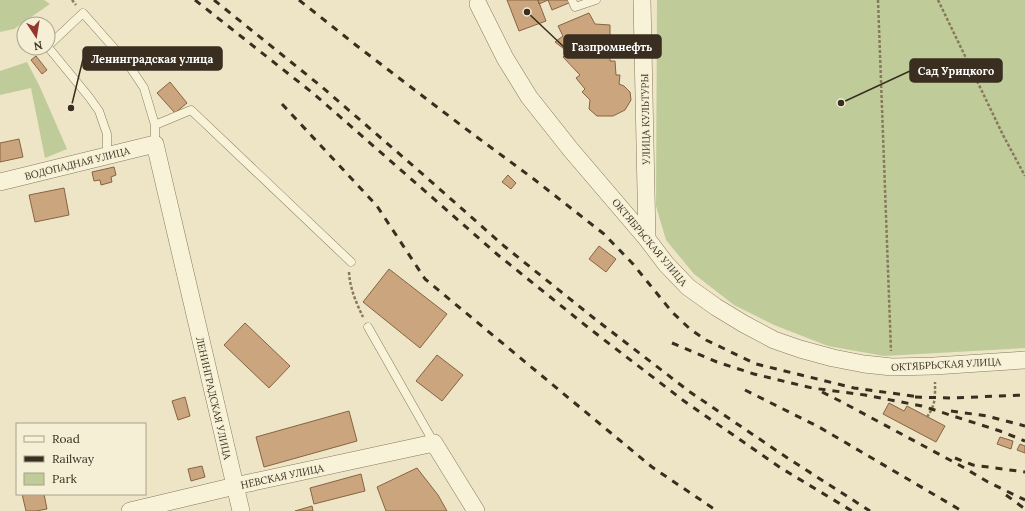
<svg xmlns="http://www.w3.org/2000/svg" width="1025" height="511" font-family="Lora,serif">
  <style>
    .green { fill: #c0cb9a }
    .building { fill: #caa57d; stroke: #876442 }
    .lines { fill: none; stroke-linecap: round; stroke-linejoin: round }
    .service-casing { stroke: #88785c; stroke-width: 9 }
    .minor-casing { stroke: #88785c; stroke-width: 18 }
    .path { stroke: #88785c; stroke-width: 2.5; stroke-dasharray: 3 2; stroke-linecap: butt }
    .service { stroke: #f8f2d9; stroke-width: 8 }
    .minor { stroke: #f8f2d9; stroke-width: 17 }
    .rail { stroke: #392e1f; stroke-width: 3; stroke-dasharray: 7 7; stroke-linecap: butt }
    .labels { text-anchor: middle; stroke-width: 3; stroke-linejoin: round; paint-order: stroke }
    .street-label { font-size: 10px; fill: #392e1f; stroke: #f5efd5 }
    .leader { fill: none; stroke: #392e1f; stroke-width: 1.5 }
    .callout-dot { fill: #392e1f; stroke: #f5efd5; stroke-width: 1.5 }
    .callout { fill: #392e1f; stroke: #392e1f; stroke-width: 1.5 }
    .callout-label { font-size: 11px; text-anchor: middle; font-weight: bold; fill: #fff }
  </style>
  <rect width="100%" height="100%" fill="#ede5c6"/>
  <!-- green -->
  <path class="green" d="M 0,0 L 44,0 L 50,4 L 14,29 L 0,32 Z
    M 657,0 L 1025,0 L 1025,348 L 884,356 L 828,346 L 774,325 L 734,305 L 694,274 L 666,240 L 656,206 Z
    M 27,62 L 40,87 L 67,149 L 45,158 L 31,88 L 0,95 L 0,71 Z"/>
  <!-- building -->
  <path class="building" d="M 507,0 L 538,0 L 546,21 L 519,31 Z
    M 538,0 L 576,0 L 552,10 L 548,0 L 539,4 Z
    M 589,13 L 595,24 L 610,25 L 610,61 L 615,61 L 616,75 L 620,75 L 619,84 L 624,86 L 630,92 L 631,100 L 625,110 L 613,116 L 597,116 L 589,109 L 590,100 L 582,92 L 585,89 L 576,78 L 580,75 L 563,57 L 568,52 L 555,42 L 563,36 L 558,26 Z
    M 36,56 L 47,70 L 42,74 L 31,60 Z
    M 170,82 L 187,103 L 175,113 L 157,93 Z
    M 19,139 L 23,157 L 0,162 L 0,143 Z
    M 114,167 L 116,175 L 111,177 L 112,182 L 101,185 L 100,180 L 94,181 L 92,172 Z
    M 508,175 L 516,183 L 511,189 L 502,182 Z
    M 64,188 L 69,215 L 35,222 L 29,195 Z
    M 599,246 L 616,259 L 606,272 L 589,259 Z
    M 389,269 L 447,314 L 420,348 L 363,302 Z
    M 245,323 L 290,366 L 269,388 L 224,345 Z
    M 437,355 L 463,375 L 442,401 L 416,381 Z
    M 185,397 L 190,416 L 178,420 L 172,401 Z
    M 889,403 L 904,411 L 907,406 L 945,426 L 936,442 L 883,414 Z
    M 349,411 L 357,441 L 264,467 L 256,437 Z
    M 1000,437 L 1013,441 L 1011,449 L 997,444 Z
    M 1020,444 L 1025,446 L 1025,453 L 1017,450 Z
    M 202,466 L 205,477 L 191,481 L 188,469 Z
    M 417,468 L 438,495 L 447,511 L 386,511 L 377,487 Z
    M 361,474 L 365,491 L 314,504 L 310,488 Z
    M 22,494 L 44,494 L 47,509 L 36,511 L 26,511 Z
    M 312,506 L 313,511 L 295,511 Z"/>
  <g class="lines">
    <defs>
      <path id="service" d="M 572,0 L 575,7 L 596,0
        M 48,46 L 83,13 L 128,64 L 144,88 L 155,125 L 155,144
        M 48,47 L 89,97 L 99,111 L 107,134 L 107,156
        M 155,125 L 191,110 L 351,262
        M 368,327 L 434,443"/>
      <path id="minor" d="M 642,0 L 647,239
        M 478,4 L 505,58 L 529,97 L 571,150 L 647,239 L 666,264 L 688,287 L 716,307 L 744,324 L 774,340 L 800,349 L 833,358 L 864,364 L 892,367 L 934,366 L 1025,360
        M 0,182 L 155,144 L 241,511
        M 130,511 L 235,486 L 434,443 L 476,511"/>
    </defs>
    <!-- service casing -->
    <use href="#service" class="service-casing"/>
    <!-- minor casing -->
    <use href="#minor" class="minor-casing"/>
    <!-- path -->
    <path class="path" d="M 72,0 L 76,5
      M 878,0 L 891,351
      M 938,0 L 1003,135 L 1025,176
      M 349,272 C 350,289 356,302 363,317
      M 927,417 C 936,404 935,397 935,382"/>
    <!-- service -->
    <use href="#service" class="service"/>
    <!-- minor -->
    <use href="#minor" class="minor"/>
    <!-- rail -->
    <path class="rail" d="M 195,0 L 314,94 L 498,255 L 590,329 L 684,401 L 781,468 L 852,511
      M 214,0 L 322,87 L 426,177 L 504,246 L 595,319 L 690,392 L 789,459 L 870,511
      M 299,0 L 357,46 L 462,126 L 535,180 L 604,234 L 633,264 L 672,312 L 690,329 L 706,340 L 756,364 L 854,388 L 920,397
      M 282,104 L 377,206 L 425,279 L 652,467 L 717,511
      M 672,343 L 717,362 L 754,374 L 812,388 L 865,395 L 922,406 L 1000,431 L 1025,441
      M 745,390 L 819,427 L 962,511
      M 822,392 L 840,401 L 961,466 L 988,482 L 1025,500
      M 915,397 L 951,398 L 1025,395
      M 951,411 L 987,416 L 1025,426
      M 955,458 L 973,465 L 1025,472
      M 1006,495 L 1025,509"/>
  </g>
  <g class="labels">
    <!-- street labels -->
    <g class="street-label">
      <text transform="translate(645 119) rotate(-91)" y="4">УЛИЦА КУЛЬТУРЫ</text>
      <text transform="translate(77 163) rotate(-14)" y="4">ВОДОПАДНАЯ УЛИЦА</text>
      <text transform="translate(650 242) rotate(50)" y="4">ОКТЯБРЬСКАЯ УЛИЦА</text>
      <text transform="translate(946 364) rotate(-3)" y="4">ОКТЯБРЬСКАЯ УЛИЦА</text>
      <text transform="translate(214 398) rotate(77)" y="4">ЛЕНИНГРАДСКАЯ УЛИЦА</text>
      <text transform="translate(282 476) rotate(-12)" y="4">НЕВСКАЯ УЛИЦА</text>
    </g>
  </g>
  <!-- callouts -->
  <path class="leader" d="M527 12L564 47M71 108L83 59M841 103L910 71"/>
  <g class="callout-dot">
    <circle cx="527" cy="12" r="4"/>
    <circle cx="71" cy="108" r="4"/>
    <circle cx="841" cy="103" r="4"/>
  </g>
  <g class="callout">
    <rect x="564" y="35" width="97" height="23" rx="4"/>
    <rect x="83" y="47" width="139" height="23" rx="4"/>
    <rect x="910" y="59" width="92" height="23" rx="4"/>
  </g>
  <g class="callout-label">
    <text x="612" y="51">Газпромнефть</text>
    <text x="152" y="63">Ленинградская улица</text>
    <text x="956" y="75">Сад Урицкого</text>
  </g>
  <!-- legend -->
  <rect x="16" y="423" width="130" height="72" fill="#f5efd5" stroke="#aaa28c"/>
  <rect x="24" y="436" width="20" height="6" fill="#f8f2d9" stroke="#aaa28c"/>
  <text x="52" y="443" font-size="12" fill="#392e1f">Road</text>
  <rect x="24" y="456" width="20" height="6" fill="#392e1f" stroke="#aaa28c"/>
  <text x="52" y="463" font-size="12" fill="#392e1f">Railway</text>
  <rect x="24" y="473" width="20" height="12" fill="#c0cb9a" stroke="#aaa28c"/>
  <text x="52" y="483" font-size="12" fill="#392e1f">Park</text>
  <!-- north arrow -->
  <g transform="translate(36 36) rotate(168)"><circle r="19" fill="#f5efd5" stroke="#aaa28c"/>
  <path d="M0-3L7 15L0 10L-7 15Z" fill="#95372d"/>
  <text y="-6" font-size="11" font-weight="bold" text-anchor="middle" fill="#392e1f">N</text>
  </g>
</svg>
